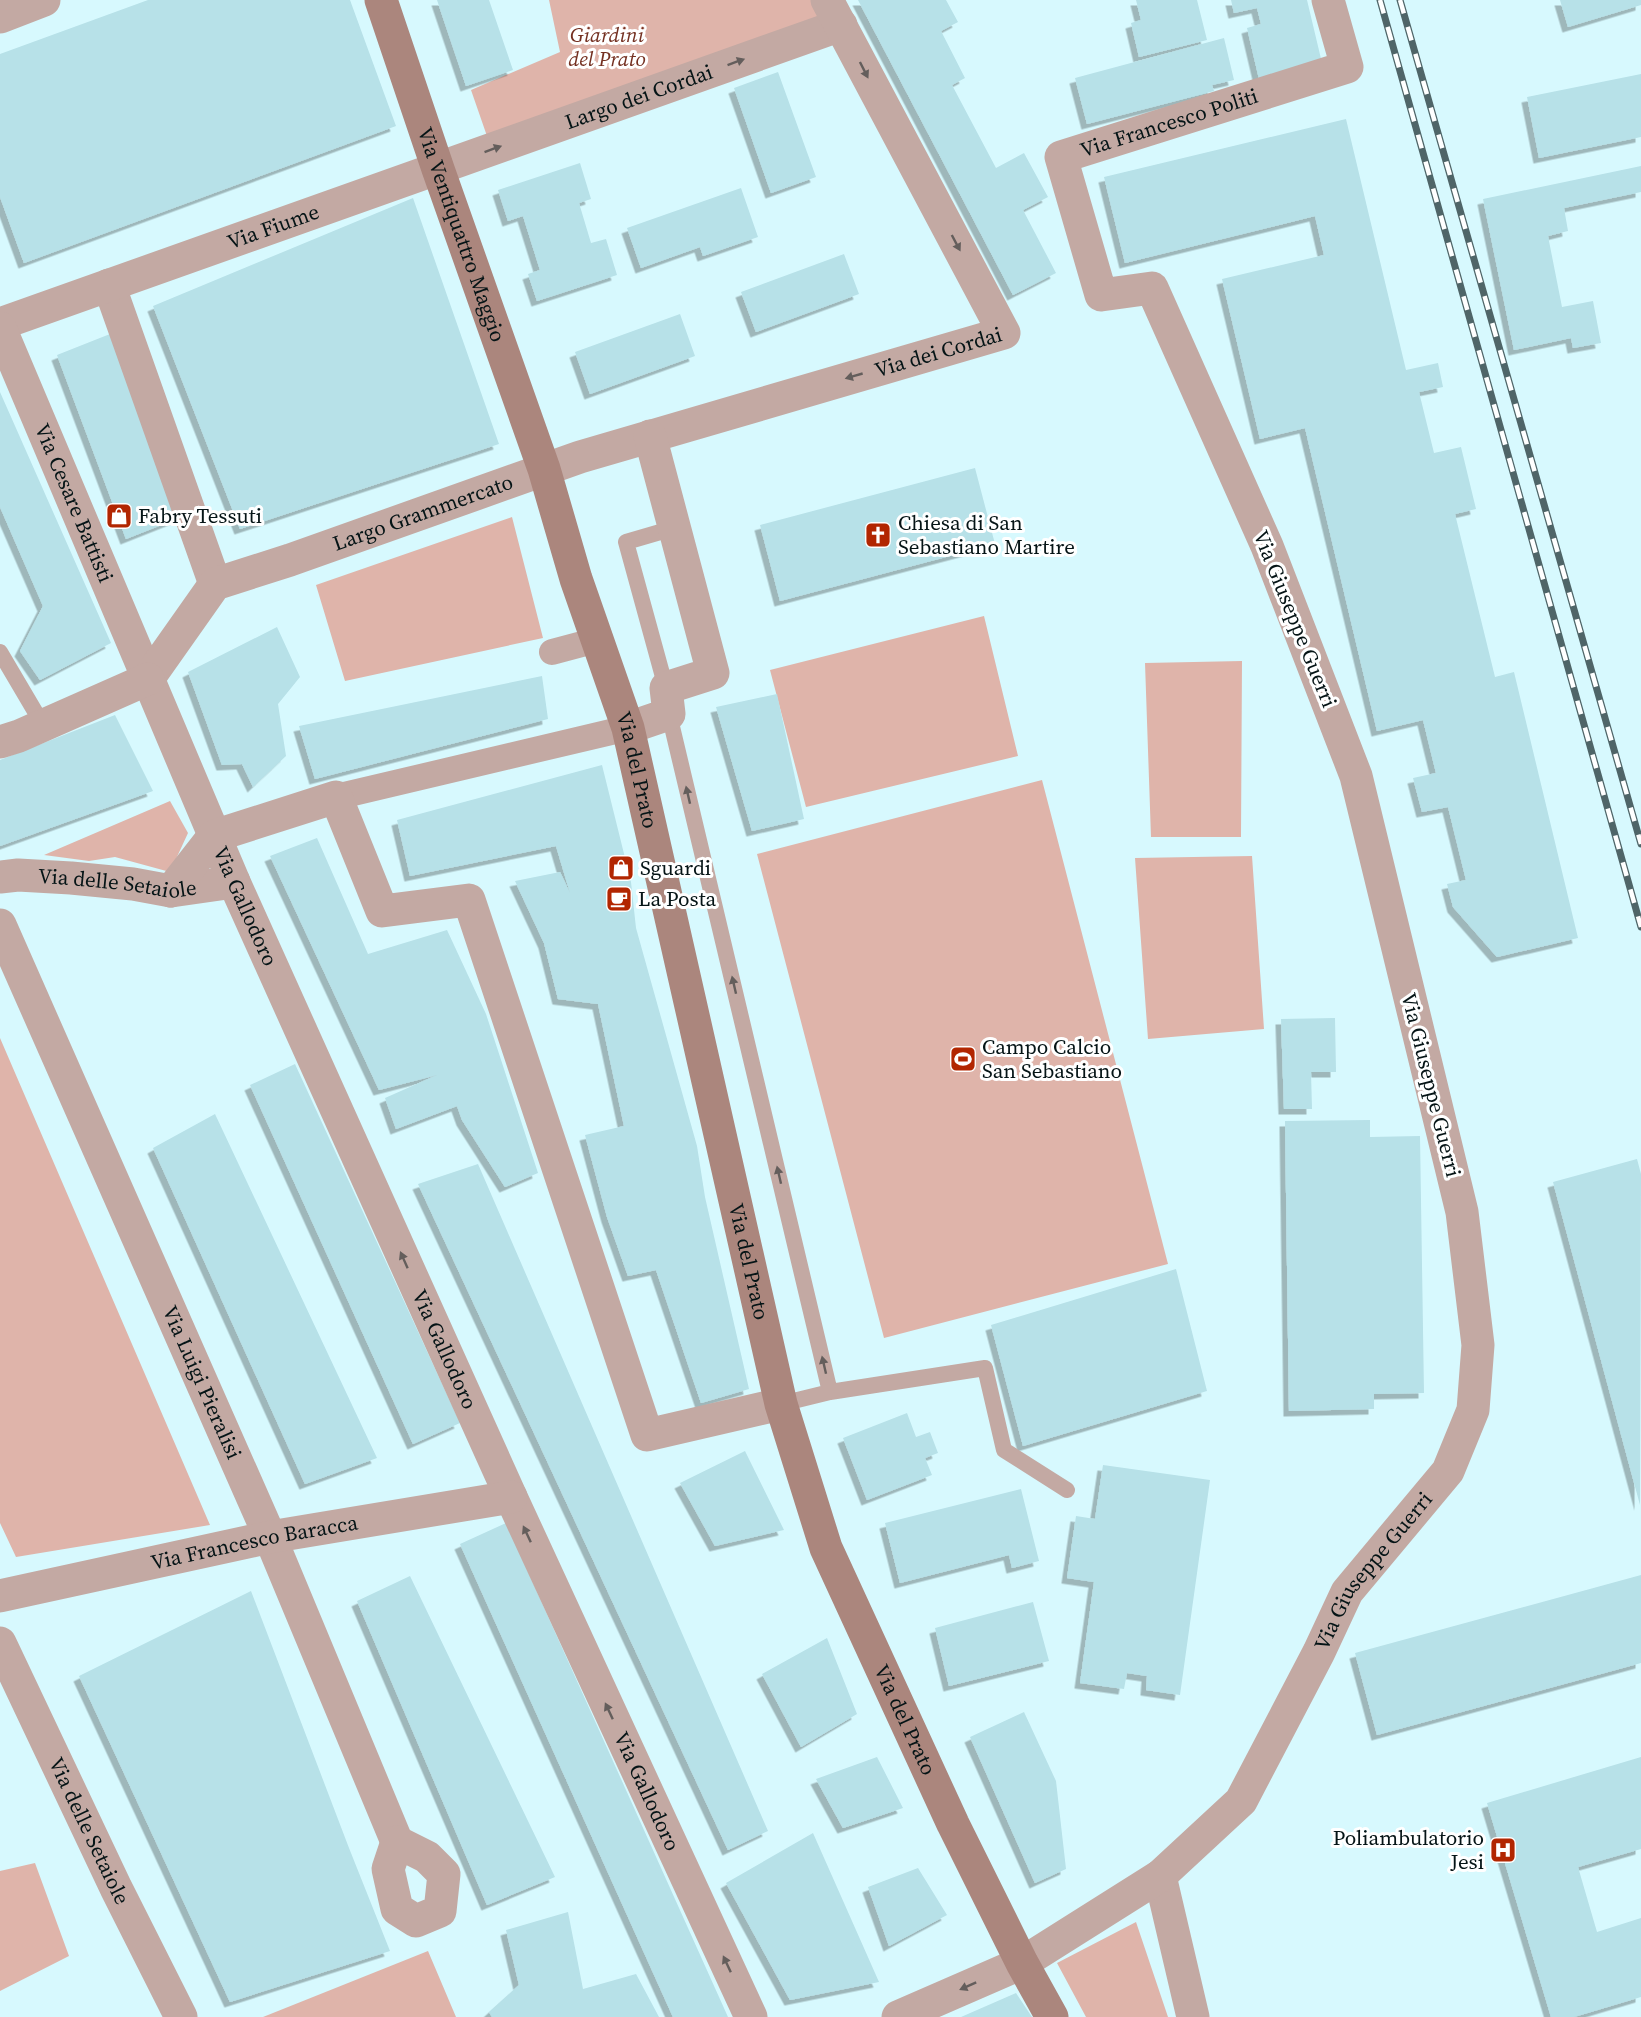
<svg xmlns="http://www.w3.org/2000/svg" width="1641" height="2017" font-family="'Source Serif 4',serif">
  <style>
    .green { fill: #dfb4aa }
    .building { fill: #b7e1e8; filter: url(#shadow) }
    .lines { fill: none; stroke-linecap: round; stroke-linejoin: round }
    .service { stroke: #c3a9a3; stroke-width: 16 }
    .pedestrian { stroke: #c3a9a3; stroke-width: 26 }
    .minor { stroke: #c3a9a3; stroke-width: 33 }
    .secondary { stroke: #ab867d; stroke-width: 33 }
    .rail-casing { stroke: #4f6568; stroke-width: 7 }
    .rail { stroke: #fff; stroke-width: 4.5; stroke-dasharray: 14; stroke-linecap: butt }
    .oneway { fill: #645e5c }
    .labels { text-anchor: middle; stroke-width: 6; stroke-linejoin: round; paint-order: stroke }
    .park-label { font-size: 21px; font-style: italic; fill: #743021; stroke: #fff }
    .street-label { font-size: 21px; fill: #051416; stroke: #fff }
    .poi-label { font-size: 21px; fill: #051416; stroke: #fff; text-anchor: start }
  </style>
  <defs>
    <filter id="shadow"><feDropShadow dx="-5.5" dy="5.5" stdDeviation="0" flood-color="#0004"/></filter>
  </defs>
  <rect width="100%" height="100%" fill="#d7f9fe"/>
  <!-- green -->
  <path class="green" d="M 549,0 L 815,0 L 824,18 L 488,139 L 471,90 L 560,52 Z
    M 512,517 L 543,638 L 345,681 L 316,585 Z
    M 984,616 L 1018,756 L 806,807 L 770,670 Z
    M 1242,661 L 1241,837 L 1151,837 L 1145,663 Z
    M 1042,780 L 1168,1264 L 884,1338 L 757,854 Z
    M 170,801 L 188,833 L 170,872 L 115,857 L 89,861 L 44,855 Z
    M 1252,856 L 1264,1029 L 1148,1039 L 1135,858 Z
    M 0,1038 L 210,1525 L 16,1557 L 0,1523 Z
    M 35,1863 L 69,1956 L 0,1991 L 0,1871 Z
    M 1136,1922 L 1168,2017 L 1086,2017 L 1057,1963 Z
    M 428,1951 L 456,2017 L 263,2017 Z"/>
  <!-- building -->
  <path class="building" d="M 148,0 L 350,0 L 396,126 L 24,263 L 0,197 L 0,54 Z
    M 437,0 L 489,0 L 513,70 L 466,86 Z
    M 858,0 L 946,0 L 958,22 L 941,31 L 965,78 L 952,85 L 996,168 L 1024,153 L 1048,197 L 1023,210 L 1056,273 L 1013,295 Z
    M 1136,0 L 1197,0 L 1207,40 L 1139,57 L 1131,23 L 1141,20 Z
    M 1231,0 L 1307,0 L 1322,63 L 1259,79 L 1247,28 L 1261,24 L 1257,8 L 1234,13 Z
    M 1560,0 L 1641,0 L 1641,5 L 1568,27 Z
    M 1224,38 L 1234,80 L 1212,85 L 1214,91 L 1087,124 L 1075,78 Z
    M 778,72 L 816,177 L 771,193 L 734,88 Z
    M 1641,74 L 1641,137 L 1539,158 L 1527,97 Z
    M 1346,119 L 1406,370 L 1438,363 L 1443,387 L 1419,392 L 1434,453 L 1461,447 L 1476,509 L 1455,514 L 1495,677 L 1514,672 L 1578,938 L 1497,957 L 1453,907 L 1447,884 L 1466,880 L 1448,807 L 1422,812 L 1413,778 L 1436,773 L 1423,720 L 1377,731 L 1305,428 L 1260,439 L 1222,279 L 1324,255 L 1315,216 L 1125,263 L 1104,177 Z
    M 580,163 L 591,199 L 579,203 L 591,243 L 606,239 L 617,275 L 537,301 L 528,274 L 540,270 L 523,216 L 508,221 L 498,190 Z
    M 1641,166 L 1641,192 L 1564,208 L 1568,231 L 1548,236 L 1562,307 L 1593,301 L 1601,343 L 1573,348 L 1571,338 L 1514,350 L 1483,199 Z
    M 741,188 L 758,237 L 703,256 L 700,247 L 641,268 L 627,228 Z
    M 413,198 L 499,444 L 240,529 L 153,306 Z
    M 844,254 L 859,294 L 756,332 L 741,292 Z
    M 680,314 L 695,356 L 590,394 L 575,352 Z
    M 110,334 L 179,518 L 126,539 L 57,355 Z
    M 0,392 L 111,643 L 40,680 L 20,651 L 43,606 L 0,507 Z
    M 975,468 L 995,544 L 780,601 L 760,525 Z
    M 277,627 L 300,677 L 278,704 L 286,756 L 253,787 L 242,764 L 222,765 L 188,672 Z
    M 542,676 L 548,719 L 315,779 L 299,726 Z
    M 777,694 L 804,819 L 752,831 L 716,707 Z
    M 115,715 L 153,791 L 0,846 L 0,760 Z
    M 602,765 L 631,882 L 636,928 L 697,1146 L 705,1197 L 749,1389 L 701,1403 L 656,1270 L 628,1276 L 607,1217 L 585,1135 L 624,1126 L 598,1004 L 558,999 L 544,943 L 515,881 L 560,872 L 570,893 L 556,846 L 410,876 L 397,820 Z
    M 317,838 L 368,954 L 447,930 L 486,1014 L 538,1173 L 505,1187 L 462,1120 L 457,1106 L 396,1129 L 385,1098 L 437,1075 L 379,1090 L 270,856 Z
    M 1335,1018 L 1336,1072 L 1311,1072 L 1312,1109 L 1284,1109 L 1281,1019 Z
    M 295,1064 L 460,1423 L 413,1444 L 250,1085 Z
    M 215,1114 L 377,1458 L 305,1484 L 153,1148 Z
    M 1370,1120 L 1370,1137 L 1420,1136 L 1424,1393 L 1374,1394 L 1374,1409 L 1289,1411 L 1285,1121 Z
    M 1637,1159 L 1641,1174 L 1640,1505 L 1553,1182 Z
    M 478,1164 L 768,1831 L 728,1850 L 418,1184 Z
    M 1176,1269 L 1207,1391 L 1023,1446 L 991,1325 Z
    M 907,1413 L 916,1437 L 930,1432 L 938,1453 L 925,1458 L 932,1475 L 867,1500 L 843,1438 Z
    M 745,1451 L 784,1530 L 715,1546 L 680,1483 Z
    M 1103,1465 L 1210,1480 L 1180,1695 L 1146,1690 L 1147,1676 L 1127,1673 L 1124,1689 L 1080,1683 L 1094,1582 L 1067,1578 L 1076,1516 L 1095,1519 Z
    M 1021,1489 L 1039,1561 L 1012,1568 L 1009,1555 L 900,1583 L 885,1523 Z
    M 506,1523 L 728,2017 L 673,2017 L 460,1544 Z
    M 1641,1575 L 1641,1663 L 1377,1735 L 1355,1653 Z
    M 410,1576 L 555,1877 L 487,1905 L 357,1601 Z
    M 251,1591 L 349,1848 L 390,1951 L 230,2002 L 79,1676 Z
    M 1033,1602 L 1049,1661 L 949,1686 L 935,1628 Z
    M 827,1638 L 857,1714 L 801,1747 L 762,1674 Z
    M 1024,1712 L 1056,1781 L 1066,1869 L 1035,1883 L 970,1737 Z
    M 877,1757 L 903,1808 L 843,1828 L 816,1779 Z
    M 1641,1757 L 1641,1849 L 1578,1867 L 1597,1932 L 1641,1918 L 1641,1997 L 1574,2017 L 1551,2017 L 1487,1803 Z
    M 813,1833 L 879,1982 L 790,2000 L 726,1883 Z
    M 918,1868 L 947,1915 L 889,1946 L 868,1887 Z
    M 568,1912 L 583,1989 L 636,1974 L 659,2017 L 492,2017 L 489,2012 L 519,1985 L 506,1930 Z
    M 1016,1993 L 1032,2017 L 961,2017 Z"/>
  <g class="lines">
    <!-- service -->
    <path class="service" d="M 0,652 L 43,725
      M 666,688 L 626,542 L 674,528
      M 669,714 L 830,1392 L 781,1404
      M 830,1392 L 985,1368 L 1004,1450 L 1067,1490"/>
    <!-- pedestrian -->
    <path class="pedestrian" d="M 552,652 L 597,640
      M 336,797 L 628,728"/>
    <!-- minor -->
    <g class="minor">
      <path d="M 0,17 L 44,0"/>
      <path d="M 109,285 L 215,584"/>
      <path id="s1" d="M 0,324 L 841,25"/>
      <path id="s2" d="M 0,328 L 234,882 L 511,1497 L 751,2017"/>
      <path id="s3" d="M 148,679 L 215,584 L 290,560 L 580,457 L 1004,333 L 827,0"/>
      <path d="M 628,728 L 669,714 L 666,688 L 713,673 L 650,436"/>
      <path d="M 0,742 L 19,736 L 148,679"/>
      <path id="s4" d="M 0,877 L 18,875 L 71,878 L 133,884 L 171,891 L 234,882"/>
      <path d="M 171,891 L 214,836 L 336,797 L 382,911 L 469,900 L 647,1435 L 781,1404"/>
      <path id="s5" d="M 0,925 L 270,1537 L 397,1842"/>
      <path id="s6" d="M 0,1596 L 270,1537 L 511,1497"/>
      <path id="s7" d="M 0,1643 L 116,1888 L 181,2017"/>
      <path d="M 397,1842 L 427,1857 L 444,1874 L 440,1911 L 416,1921 L 397,1909 L 388,1869 Z"/>
      <path d="M 1160,1876 L 1193,2017"/>
      <path id="s8" d="M 898,2017 L 1022,1963 L 1160,1876 L 1241,1801 L 1319,1652 L 1347,1592 L 1448,1471 L 1473,1410 L 1478,1345 L 1462,1212 L 1356,776 L 1267,546 L 1152,288 L 1101,295 L 1061,157 L 1347,67 L 1328,0"/>
    </g>
    <!-- secondary -->
    <path class="secondary" id="s9" d="M 381,0 L 438,169 L 544,469 L 576,579 L 628,728 L 781,1404 L 826,1548 L 953,1824 L 1022,1963 L 1052,2017"/>
    <defs>
      <path id="rail" d="M 1380,0 L 1641,927
        M 1400,0 L 1641,844"/>
    </defs>
    <!-- rail casing -->
    <use href="#rail" class="rail-casing"/>
    <!-- rail -->
    <use href="#rail" class="rail"/>
  </g>
  <!-- one-way arrows -->
  <defs><path id="oneway-solid" d="M-6-.8H1V-3.2L6.5 0L1 3.2V.8H-6Z" transform="scale(1.5)"/></defs>
  <g class="oneway">
    <use href="#oneway-solid" transform="translate(736 62) rotate(-20)"/>
    <use href="#oneway-solid" transform="translate(864 70) rotate(63)"/>
    <use href="#oneway-solid" transform="translate(493 149) rotate(-20)"/>
    <use href="#oneway-solid" transform="translate(956 243) rotate(62)"/>
    <use href="#oneway-solid" transform="translate(854 376) rotate(164)"/>
    <use href="#oneway-solid" transform="translate(688 795) rotate(-103)"/>
    <use href="#oneway-solid" transform="translate(734 985) rotate(-103)"/>
    <use href="#oneway-solid" transform="translate(779 1175) rotate(-103)"/>
    <use href="#oneway-solid" transform="translate(404 1260) rotate(-114)"/>
    <use href="#oneway-solid" transform="translate(824 1365) rotate(-103)"/>
    <use href="#oneway-solid" transform="translate(527 1534) rotate(-115)"/>
    <use href="#oneway-solid" transform="translate(609 1711) rotate(-115)"/>
    <use href="#oneway-solid" transform="translate(727 1964) rotate(-115)"/>
    <use href="#oneway-solid" transform="translate(968 1986) rotate(156)"/>
  </g>
  <!-- icons -->
  <defs>
    <symbol id="shop-square" viewBox="-11 -11 22 22"><rect x="-9" y="-9" width="18" height="18" rx="4" fill="#b22601" stroke="#fff"/><path d="M-5-2.5h2.3a2.7 3.5 0 0 1 5.4 0H5L5.5 6h-11ZM-1.5-2.5h3a1.5 2.3 0 0 0-3 0Z" fill="#fff"/></symbol>
    <symbol id="church-square" viewBox="-11 -11 22 22"><rect x="-9" y="-9" width="18" height="18" rx="4" fill="#b22601" stroke="#fff"/><path d="M-1.2-6h2.4v3.5h3.3v2.4h-3.3V6h-2.4V-.1h-3.3v-2.4h3.3Z" fill="#fff"/></symbol>
    <symbol id="cafe-square" viewBox="-11 -11 22 22"><rect x="-9" y="-9" width="18" height="18" rx="4" fill="#b22601" stroke="#fff"/><path d="M-5.5-4.5H6V0H3Q3 3.5 0 3.5H-2.5Q-5.5 3.5-5.5 0ZM3-3.2v2h1.7v-2ZM-6 4.5H4V6H-6Z" fill="#fff"/></symbol>
    <symbol id="stadium-square" viewBox="-11 -11 22 22"><rect x="-9" y="-9" width="18" height="18" rx="4" fill="#b22601" stroke="#fff"/><path d="M0-5a6.5 5 0 1 0 0 10a6.5 5 0 1 0 0-10ZM-3.5-1.8h7v3.6h-7Z" fill="#fff"/></symbol>
    <symbol id="hospital-square" viewBox="-11 -11 22 22"><rect x="-9" y="-9" width="18" height="18" rx="4" fill="#b22601" stroke="#fff"/><path d="M-5-5h3v3.5h4V-5h3V5h-3V1.5h-4V5h-3Z" fill="#fff"/></symbol>
  </defs>
  <g fill-rule="evenodd">
    <use href="#shop-square" x="104" y="501" width="30" height="30"/>
    <use href="#church-square" x="863" y="520" width="30" height="30"/>
    <use href="#shop-square" x="606" y="853" width="30" height="30"/>
    <use href="#cafe-square" x="604" y="884" width="30" height="30"/>
    <use href="#stadium-square" x="948" y="1044" width="30" height="30"/>
    <use href="#hospital-square" x="1488" y="1835" width="30" height="30"/>
  </g>
  <g class="labels">
    <!-- park labels -->
    <g class="park-label">
      <text x="607" y="42">Giardini<tspan x="607" dy="24">del Prato</tspan></text>
    </g>
    <!-- street labels -->
    <g class="street-label">
      <text dy="7" stroke="none"><textPath href="#s1" startOffset="678">Largo dei Cordai</textPath></text>
      <text dy="7" stroke="none"><textPath href="#s8" startOffset="2352">Via Francesco Politi</textPath></text>
      <text dy="7" stroke="none"><textPath href="#s1" startOffset="290">Via Fiume</textPath></text>
      <text dy="7" stroke="none"><textPath href="#s9" startOffset="248">Via Ventiquattro Maggio</textPath></text>
      <text dy="7" stroke="none"><textPath href="#s3" startOffset="876">Via dei Cordai</textPath></text>
      <text dy="7" stroke="none"><textPath href="#s2" startOffset="190">Via Cesare Battisti</textPath></text>
      <text dy="7" stroke="none"><textPath href="#s3" startOffset="336">Largo Grammercato</textPath></text>
      <text transform="translate(1295 619) rotate(68)" y="7">Via Giuseppe Guerri</text>
      <text dy="7" stroke="none"><textPath href="#s9" startOffset="812">Via del Prato</textPath></text>
      <text dy="7" stroke="none"><textPath href="#s4" startOffset="118">Via delle Setaiole</textPath></text>
      <text dy="7" stroke="none"><textPath href="#s2" startOffset="628">Via Gallodoro</textPath></text>
      <text transform="translate(1431 1085) rotate(76)" y="7">Via Giuseppe Guerri</text>
      <text dy="7" stroke="none"><textPath href="#s9" startOffset="1316">Via del Prato</textPath></text>
      <text dy="7" stroke="none"><textPath href="#s2" startOffset="1114">Via Gallodoro</textPath></text>
      <text dy="7" stroke="none"><textPath href="#s5" startOffset="500">Via Luigi Pieralisi</textPath></text>
      <text dy="7" stroke="none"><textPath href="#s6" startOffset="260">Via Francesco Baracca</textPath></text>
      <text dy="7" stroke="none"><textPath href="#s8" startOffset="675">Via Giuseppe Guerri</textPath></text>
      <text dy="7" stroke="none"><textPath href="#s9" startOffset="1802">Via del Prato</textPath></text>
      <text dy="7" stroke="none"><textPath href="#s2" startOffset="1600">Via Gallodoro</textPath></text>
      <text dy="7" stroke="none"><textPath href="#s7" startOffset="208">Via delle Setaiole</textPath></text>
    </g>
    <!-- poi labels -->
    <g class="poi-label">
      <text x="138" y="523">Fabry Tessuti</text>
      <text x="898" y="530">Chiesa di San<tspan x="898" dy="24">Sebastiano Martire</tspan></text>
      <text x="640" y="875">Sguardi</text>
      <text x="638" y="906">La Posta</text>
      <text x="982" y="1054">Campo Calcio<tspan x="982" dy="24">San Sebastiano</tspan></text>
      <text x="1484" y="1845" text-anchor="end">Poliambulatorio<tspan x="1484" dy="24">Jesi</tspan></text>
    </g>
  </g>
</svg>
